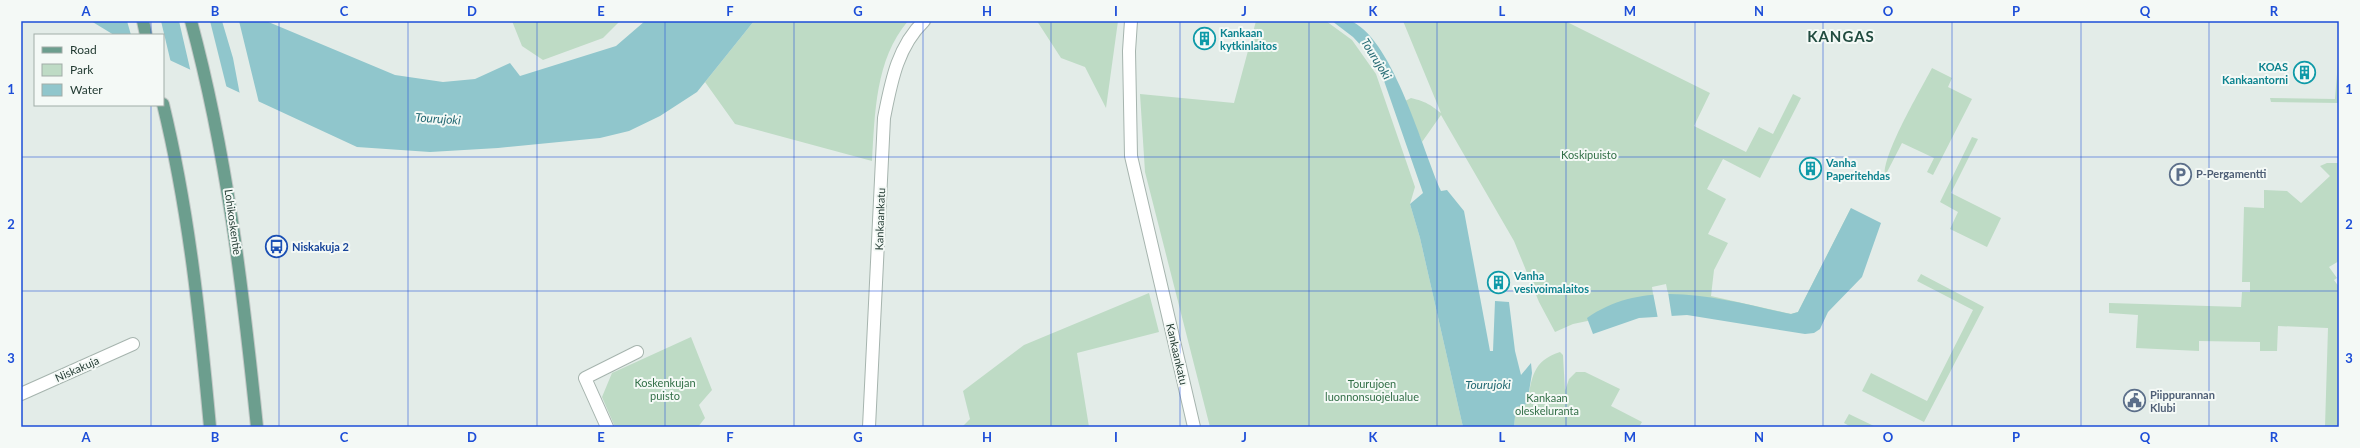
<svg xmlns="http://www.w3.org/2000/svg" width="2360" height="448" font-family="Lato,sans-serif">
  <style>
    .green { fill: #bedbc5; fill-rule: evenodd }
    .water { fill: #90c6cc }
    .pier { fill: #e3ece8 }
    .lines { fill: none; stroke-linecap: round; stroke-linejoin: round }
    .minor-casing { stroke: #a6b4ae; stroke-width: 14 }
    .major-casing { stroke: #c2c8c6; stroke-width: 14 }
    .minor { stroke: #fff; stroke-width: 12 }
    .major { stroke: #6c9e8e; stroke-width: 12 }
    .grid { fill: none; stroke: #1d4ed8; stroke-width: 1; stroke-opacity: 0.55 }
    .labels { text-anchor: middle; stroke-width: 4; stroke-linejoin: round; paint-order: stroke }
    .culture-label { font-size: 11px; font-weight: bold; fill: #0d838f; stroke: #f4f9f6; text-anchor: start }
    .park-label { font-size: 11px; fill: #326f47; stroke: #f4f9f6 }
    .service-label { font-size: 11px; font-weight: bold; fill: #4e5e75; stroke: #f4f9f6; text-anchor: start }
    .street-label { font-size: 11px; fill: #243c34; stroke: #f4f9f6 }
    .transit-label { font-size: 11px; font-weight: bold; fill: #164399; stroke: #f4f9f6; text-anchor: start }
    .water-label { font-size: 12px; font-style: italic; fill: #236973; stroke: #f4f9f6 }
    .district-label { font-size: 15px; font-weight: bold; letter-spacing: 1px; fill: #224c40; stroke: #f4f9f6 }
    .neatline { fill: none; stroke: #1d4ed8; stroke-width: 1.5 }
    .grid-label { font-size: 13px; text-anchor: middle; font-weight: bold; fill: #1d4ed8 }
  </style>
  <rect width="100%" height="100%" fill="#e3ece8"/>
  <!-- green -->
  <path class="green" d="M 512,21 L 620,21 L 603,38 L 543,60 L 522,46 Z
    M 754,21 L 908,21 C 875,60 875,113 872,161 L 735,124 L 705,82 Z
    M 1037,21 L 1118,21 L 1106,108 L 1085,67 L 1061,58 Z
    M 1256,21 L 1326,21 L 1352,40 L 1376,74 L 1415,187 L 1410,204 L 1420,238 L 1463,427 L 1210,427 L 1145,172 L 1140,94 L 1234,103 Z
    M 1403,21 L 1565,21 L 1710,93 L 1694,126 L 1746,152 L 1759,127 L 1773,134 L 1793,94 L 1801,98 L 1760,178 L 1723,159 L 1707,189 L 1726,199 L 1708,234 L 1728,243 L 1714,270 L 1711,296 L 1791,314 L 1798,312 L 1851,208 L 1855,252 L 1791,320 L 1730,308 L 1597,319 L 1573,324 L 1555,332 L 1539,302 L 1514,241 L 1441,115 L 1422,142 L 1405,101 L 1411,98 C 1427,102 1429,104 1441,113 ZM 1666,284 L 1668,294 L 1653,294 L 1652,287 Z
    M 2339,49 L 2339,103 L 2271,102 L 2270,98 L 2335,99 Z
    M 1932,68 L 1952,78 L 1948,87 L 1972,99 L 1933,175 L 1927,172 L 1934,158 L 1902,143 L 1885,176 C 1881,157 1921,89 1932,68 Z
    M 1972,137 L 1978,139 L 1951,193 L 2001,218 L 1987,247 L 1950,229 L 1958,212 L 1940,202 Z
    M 2327,163 L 2339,163 L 2339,261 L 2329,267 L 2337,278 L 2334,280 L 2339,287 L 2339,427 L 2325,427 L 2328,328 L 2278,326 L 2277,351 L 2260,351 L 2260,342 L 2199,341 L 2199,351 L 2136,348 L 2138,315 L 2109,313 L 2109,303 L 2241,307 L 2242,292 L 2250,292 L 2250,282 L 2242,282 L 2244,207 L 2264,208 L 2264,190 L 2287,191 L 2301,203 L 2330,176 L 2320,166 Z
    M 1921,274 L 1984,307 L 1924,422 L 1862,391 L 1871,373 L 1927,401 L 1973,310 L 1917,281 Z
    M 1149,293 L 1159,332 L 1077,353 L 1089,427 L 962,427 L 970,419 L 963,391 L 1024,345 Z
    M 691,337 L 712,390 L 699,405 L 705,418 L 698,427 L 615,427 L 602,397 L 612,373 Z
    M 1560,352 L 1563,355 L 1565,391 L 1569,379 L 1576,372 L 1585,372 L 1620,389 L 1611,406 L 1642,422 L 1639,427 L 1514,427 L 1516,407 L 1527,404 C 1532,378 1532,361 1560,352 Z
    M 1849,414 L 1876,427 L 1851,427 L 1844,423 Z"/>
  <!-- water -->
  <path class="water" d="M 91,21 L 266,21 L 395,75 L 443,82 L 475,79 L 510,63 L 520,76 L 616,46 L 645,21 L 754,21 L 697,92 L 660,116 L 629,131 L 600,138 L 498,148 L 430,152 L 357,147 L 163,57 L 163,35 L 114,35 Z
    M 1332,21 C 1338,21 1348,19 1353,22 C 1394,43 1422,148 1441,191 L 1447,190 L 1464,211 L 1490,351 L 1493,351 L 1495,301 L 1509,302 L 1515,351 L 1521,375 L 1531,363 L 1532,373 L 1527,404 L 1516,407 L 1514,427 L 1463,427 L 1420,238 L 1410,204 L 1423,193 L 1382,75 L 1369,54 L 1353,37 Z
    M 1851,208 L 1881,223 L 1862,277 L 1828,312 L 1820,329 L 1814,333 L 1805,334 L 1687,315 L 1639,318 L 1593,334 L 1587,318 C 1648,275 1724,300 1791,314 L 1798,312 Z"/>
  <!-- pier -->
  <path class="pier" d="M 127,21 L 161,21 L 171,63 L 163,60 L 163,35 L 131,35 Z
    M 179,21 L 210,21 L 227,89 L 191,73 Z
    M 222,21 L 239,21 L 259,103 L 240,95 L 233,58 Z
    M 1668,292 L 1672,318 L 1658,319 L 1653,293 Z"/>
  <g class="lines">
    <defs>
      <path id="minor" d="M 1131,21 L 1129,51 L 1131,156 L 1194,427
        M 21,394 L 133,344
        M 607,427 L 585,378 L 637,352
        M 869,427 L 884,118 C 891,83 897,47 924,21"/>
      <path id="major" d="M 143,21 L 146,35
        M 191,21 C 227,154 243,290 257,427
        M 163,104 C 189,211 200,318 210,427"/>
    </defs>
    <!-- minor casing -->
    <use href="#minor" class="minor-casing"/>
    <!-- major casing -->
    <use href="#major" class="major-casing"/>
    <!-- minor -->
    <use href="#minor" class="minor"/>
    <!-- major -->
    <use href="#major" class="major"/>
  </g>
  <!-- grid -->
  <path class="grid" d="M 151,21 L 151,35M 279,21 L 279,427M 408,21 L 408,427M 537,21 L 537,427M 665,21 L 665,427M 794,21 L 794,427M 923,21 L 923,427M 1051,21 L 1051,427M 1180,21 L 1180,427M 1309,21 L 1309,427M 1437,21 L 1437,427M 1566,21 L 1566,427M 1695,21 L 1695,427M 1823,21 L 1823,427M 1952,21 L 1952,427M 2081,21 L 2081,427M 2209,21 L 2209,427M 151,105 L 151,427M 21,157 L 2339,157M 21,291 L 2339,291"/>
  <!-- icons -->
  <defs>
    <symbol id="building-ring" viewBox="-11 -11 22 22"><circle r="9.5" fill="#f4f9f6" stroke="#0f9aa8" stroke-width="1.5"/><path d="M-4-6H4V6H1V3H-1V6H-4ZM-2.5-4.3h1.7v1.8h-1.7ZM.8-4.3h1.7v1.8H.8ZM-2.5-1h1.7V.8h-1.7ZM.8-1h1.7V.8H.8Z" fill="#0f9aa8"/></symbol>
    <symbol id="parking-ring" viewBox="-11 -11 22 22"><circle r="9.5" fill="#f4f9f6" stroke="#5c6f8a" stroke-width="1.5"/><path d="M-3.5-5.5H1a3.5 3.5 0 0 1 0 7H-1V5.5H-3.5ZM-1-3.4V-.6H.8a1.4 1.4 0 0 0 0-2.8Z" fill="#5c6f8a"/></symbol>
    <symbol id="bus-ring" viewBox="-11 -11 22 22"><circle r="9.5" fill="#f4f9f6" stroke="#1a4fb4" stroke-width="1.5"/><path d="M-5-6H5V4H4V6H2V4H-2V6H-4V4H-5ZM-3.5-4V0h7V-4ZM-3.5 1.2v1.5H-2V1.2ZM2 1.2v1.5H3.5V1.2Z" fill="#1a4fb4"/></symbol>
    <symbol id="civic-ring" viewBox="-11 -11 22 22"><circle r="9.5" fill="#f4f9f6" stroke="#5c6f8a" stroke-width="1.5"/><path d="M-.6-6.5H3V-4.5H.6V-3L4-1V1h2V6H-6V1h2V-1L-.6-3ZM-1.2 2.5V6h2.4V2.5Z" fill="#5c6f8a"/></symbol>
  </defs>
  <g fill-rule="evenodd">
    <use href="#building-ring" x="1192" y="26" width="25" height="25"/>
    <use href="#building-ring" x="2292" y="60" width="25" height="25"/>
    <use href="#building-ring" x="1798" y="156" width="25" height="25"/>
    <use href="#parking-ring" x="2168" y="162" width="25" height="25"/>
    <use href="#bus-ring" x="264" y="234" width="25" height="25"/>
    <use href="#building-ring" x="1486" y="270" width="25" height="25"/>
    <use href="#civic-ring" x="2122" y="388" width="25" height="25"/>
  </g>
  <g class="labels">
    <!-- culture labels -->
    <g class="culture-label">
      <text x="1220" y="37">Kankaan<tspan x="1220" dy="13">kytkinlaitos</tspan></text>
      <text x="2288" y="71" text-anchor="end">KOAS<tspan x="2288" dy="13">Kankaantorni</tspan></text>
      <text x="1826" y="167">Vanha<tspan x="1826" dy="13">Paperitehdas</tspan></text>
      <text x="1514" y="280">Vanha<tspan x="1514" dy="13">vesivoimalaitos</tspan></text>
    </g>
    <!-- park labels -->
    <g class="park-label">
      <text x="1589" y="159">Koskipuisto</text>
      <text x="665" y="387">Koskenkujan<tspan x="665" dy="13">puisto</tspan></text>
      <text x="1372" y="388">Tourujoen<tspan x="1372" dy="13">luonnonsuojelualue</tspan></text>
      <text x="1547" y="402">Kankaan<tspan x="1547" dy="13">oleskeluranta</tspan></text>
    </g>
    <!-- service labels -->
    <g class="service-label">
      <text x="2196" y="178">P-Pergamentti</text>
      <text x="2150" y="399">Piippurannan<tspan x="2150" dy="13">Klubi</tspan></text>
    </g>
    <!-- street labels -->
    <g class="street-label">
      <text transform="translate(880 219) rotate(-88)" y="4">Kankaankatu</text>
      <text transform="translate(233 222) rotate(82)" y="4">Lohikoskentie</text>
      <text transform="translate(1177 354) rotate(77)" y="4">Kankaankatu</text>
      <text transform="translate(77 369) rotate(-24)" y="4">Niskakuja</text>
    </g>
    <!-- transit labels -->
    <g class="transit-label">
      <text x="292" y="251">Niskakuja 2</text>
    </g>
    <!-- water labels -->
    <g class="water-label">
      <text transform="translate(1376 59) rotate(58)" y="4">Tourujoki</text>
      <text transform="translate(438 119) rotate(4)" y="4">Tourujoki</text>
      <text x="1488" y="389">Tourujoki</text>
    </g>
    <!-- district labels -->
    <g class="district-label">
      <text x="1841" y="42">KANGAS</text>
    </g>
  </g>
  <!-- border -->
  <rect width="2360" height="448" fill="none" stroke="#f4f9f6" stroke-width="44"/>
  <!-- legend -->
  <rect x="34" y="34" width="130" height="72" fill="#f4f9f6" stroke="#a1ada8"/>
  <rect x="42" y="47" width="20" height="6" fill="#6c9e8e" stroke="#a1ada8"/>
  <text x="70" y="54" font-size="12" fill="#243c34">Road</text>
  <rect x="42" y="64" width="20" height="12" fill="#bedbc5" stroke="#a1ada8"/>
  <text x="70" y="74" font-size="12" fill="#243c34">Park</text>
  <rect x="42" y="84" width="20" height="12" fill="#90c6cc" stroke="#a1ada8"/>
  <text x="70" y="94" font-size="12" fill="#243c34">Water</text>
  <rect x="22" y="22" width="2316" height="404" class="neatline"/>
  <g class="grid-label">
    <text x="86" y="16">A</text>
    <text x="215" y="16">B</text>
    <text x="344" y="16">C</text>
    <text x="472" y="16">D</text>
    <text x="601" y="16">E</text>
    <text x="730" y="16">F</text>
    <text x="858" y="16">G</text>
    <text x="987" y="16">H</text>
    <text x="1116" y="16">I</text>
    <text x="1244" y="16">J</text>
    <text x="1373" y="16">K</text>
    <text x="1502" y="16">L</text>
    <text x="1630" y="16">M</text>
    <text x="1759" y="16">N</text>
    <text x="1888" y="16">O</text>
    <text x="2016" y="16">P</text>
    <text x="2145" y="16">Q</text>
    <text x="2274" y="16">R</text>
    <text x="11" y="94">1</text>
    <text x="2349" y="94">1</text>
    <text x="11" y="229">2</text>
    <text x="2349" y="229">2</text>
    <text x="11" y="363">3</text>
    <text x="2349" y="363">3</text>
    <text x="86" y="442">A</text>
    <text x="215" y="442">B</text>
    <text x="344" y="442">C</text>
    <text x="472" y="442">D</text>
    <text x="601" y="442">E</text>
    <text x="730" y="442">F</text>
    <text x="858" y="442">G</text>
    <text x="987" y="442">H</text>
    <text x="1116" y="442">I</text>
    <text x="1244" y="442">J</text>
    <text x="1373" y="442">K</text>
    <text x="1502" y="442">L</text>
    <text x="1630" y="442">M</text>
    <text x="1759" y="442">N</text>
    <text x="1888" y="442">O</text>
    <text x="2016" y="442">P</text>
    <text x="2145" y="442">Q</text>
    <text x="2274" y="442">R</text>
  </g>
</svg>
